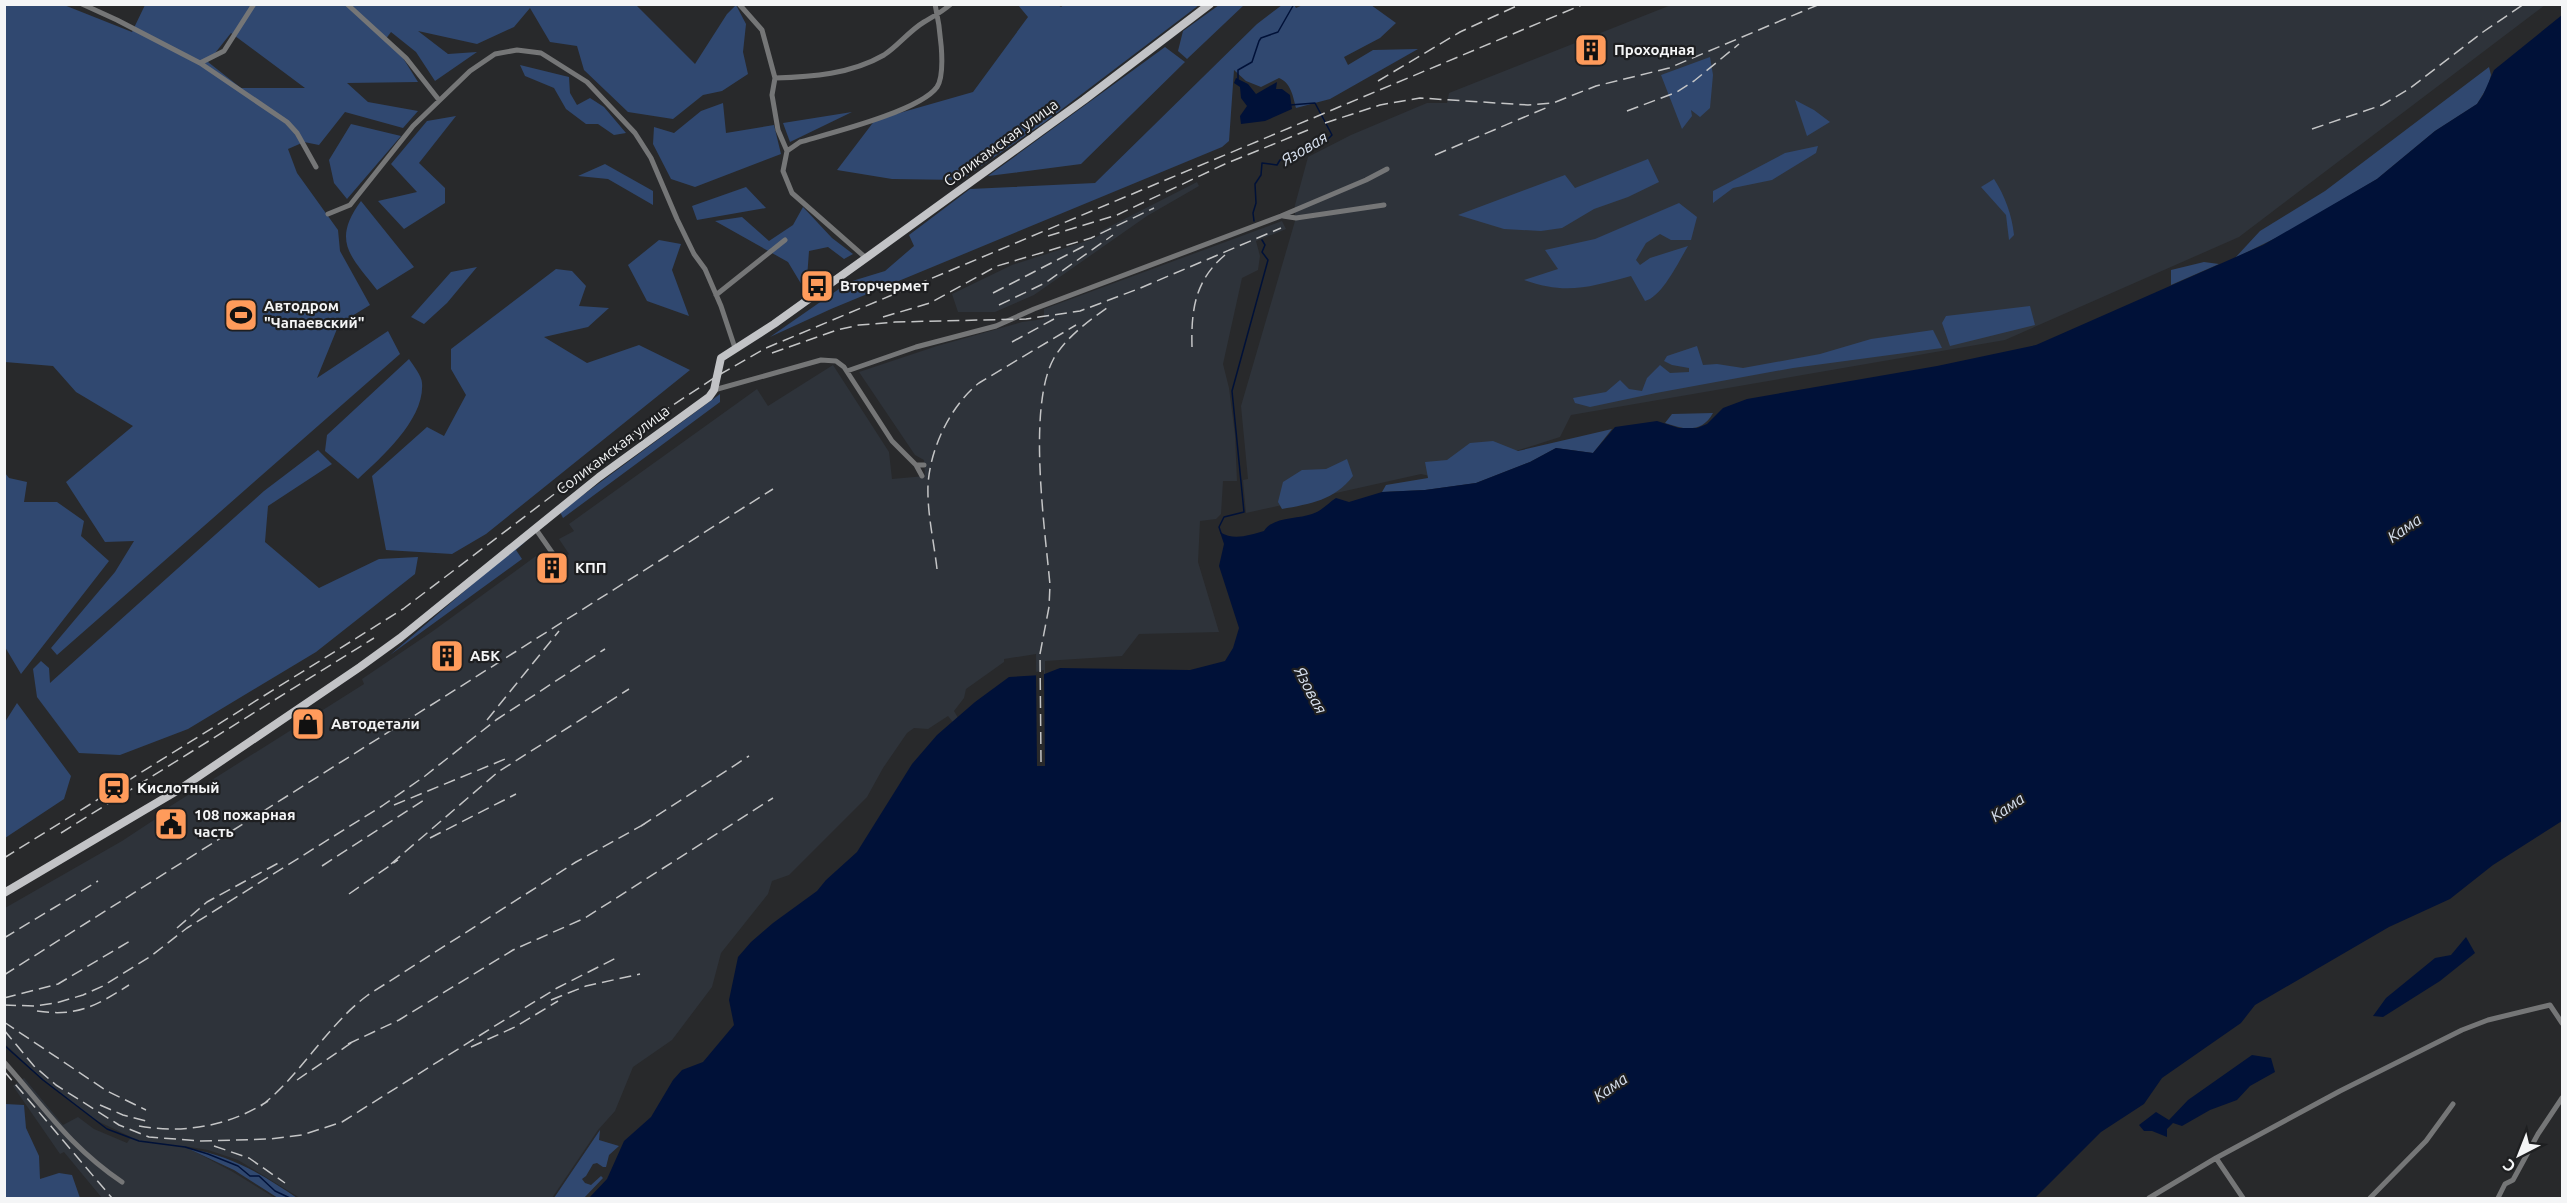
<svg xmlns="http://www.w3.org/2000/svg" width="2567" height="1203" font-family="Ubuntu,sans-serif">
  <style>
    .built { fill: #2e333a }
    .green { fill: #304870; fill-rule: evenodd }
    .water { fill: #001138 }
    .pier { fill: #28292b }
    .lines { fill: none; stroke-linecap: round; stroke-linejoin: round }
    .stream { stroke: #001138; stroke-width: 1.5 }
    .minor { stroke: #757677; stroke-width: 5 }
    .primary { stroke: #c2c3c6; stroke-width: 8 }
    .rail { stroke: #c4c5c6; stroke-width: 1.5; stroke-dasharray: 12 6; stroke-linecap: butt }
    .labels { text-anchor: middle; stroke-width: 4.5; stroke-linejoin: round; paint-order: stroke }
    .poi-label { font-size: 15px; font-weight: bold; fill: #f4f5f6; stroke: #1e1f21; text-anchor: start }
    .street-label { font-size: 15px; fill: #f4f5f6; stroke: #1e1f21 }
    .water-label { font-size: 16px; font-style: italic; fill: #dbe4f2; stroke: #1e1f21 }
  </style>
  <rect width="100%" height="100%" fill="#28292b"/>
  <!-- built -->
  <path class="built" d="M 1671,5 L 2545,5 L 2239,237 L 2005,340 L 1571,415 L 1560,437 L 1434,477 L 1421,474 L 1246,513 L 1243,480 L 1248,479 L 1241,406 L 1295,221 L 1295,205 L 1308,157 L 1351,135 L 1427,103 L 1447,103 L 1449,93 Z
    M 1197,182 L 1199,186 L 1147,216 L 1034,295 L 995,312 L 958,312 L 952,294 L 1012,265 L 1093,239 L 1100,235 L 1099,232 Z
    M 1282,221 L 1286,229 L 1256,241 L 1260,256 L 1258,270 L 1242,278 L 1223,364 L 1229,388 L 1235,435 L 1237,481 L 1223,481 L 1221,514 L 1216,519 L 1200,521 L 1198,562 L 1219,632 L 1139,634 L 1122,656 L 1045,661 L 1045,766 L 1037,766 L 1036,654 L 1004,659 L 1004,662 L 966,689 L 964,698 L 954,711 L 961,723 L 956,726 L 948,716 L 928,729 L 914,728 L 907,733 L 883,768 L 867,797 L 789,875 L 772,881 L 768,894 L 721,953 L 712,987 L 672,1040 L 633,1067 L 615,1111 L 598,1130 L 552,1198 L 300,1198 L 238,1160 L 208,1150 L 184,1146 L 233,1172 L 275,1198 L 102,1198 L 64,1152 L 60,1154 L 13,1086 L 24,1078 L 63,1125 L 78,1117 L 94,1129 L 127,1143 L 131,1137 L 93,1119 L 38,1075 L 5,1044 L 5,908 L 122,841 L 166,812 L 169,807 L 364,684 L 362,679 L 433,631 L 536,556 L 545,569 L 569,554 L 559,539 L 574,531 L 569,524 L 757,389 L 768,406 L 833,365 L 889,452 L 892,479 L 925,476 L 924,460 L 915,455 L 859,372 L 937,346 L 1022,322 L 1044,319 L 1044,309 Z"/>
  <!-- green -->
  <path class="green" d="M 1065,4 L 1199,5 L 1045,122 L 961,180 L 892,179 L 837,170 L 875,120 L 973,92 L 1028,17 L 1018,5 L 1058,5 L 1061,7 Z
    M 1305,4 L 1371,5 L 1396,23 L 1380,38 L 1344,57 L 1348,65 L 1373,50 L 1418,49 L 1330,99 L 1296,108 C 1293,96 1291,83 1279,78 L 1261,87 L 1246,81 L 1234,70 L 1229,141 L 1222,147 L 831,309 L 770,337 L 849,282 L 885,271 L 914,246 L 909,235 L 970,189 L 1095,183 L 1257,24 L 1282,5 L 1294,5 L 1296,8 Z
    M 4,5 L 64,5 L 132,32 L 145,5 L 636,5 L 695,64 L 727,14 L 736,5 L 746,24 L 743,52 L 748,74 L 722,91 L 703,95 L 673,119 L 628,112 L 584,70 L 577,46 L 550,42 L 530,8 L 514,27 L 477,44 L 418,31 L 448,54 L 477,52 L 435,81 L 416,52 L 391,32 L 385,40 L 403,58 L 418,82 L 347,83 L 368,102 L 418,111 L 403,128 L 345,112 L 319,145 L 304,142 L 288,149 L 297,173 L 338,230 L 340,251 L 370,305 L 339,324 L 317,378 L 388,331 L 400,354 L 57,655 L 51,648 L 115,572 L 134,541 L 105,542 L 66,482 L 133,426 L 76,392 L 53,366 L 5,362 ZM 231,33 L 305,88 L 241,88 L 208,62 Z
    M 1219,5 L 1244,5 L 1187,59 L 1178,51 L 1183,31 Z
    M 1165,47 L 1185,62 L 1081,164 L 988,176 Z
    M 1710,57 L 1713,75 L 1710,108 L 1700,117 L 1691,110 L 1692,116 L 1682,129 L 1661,75 Z
    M 520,65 L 569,77 L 570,93 L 577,105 L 590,98 L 604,107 L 626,133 L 614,135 L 598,124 L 586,124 L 566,109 L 554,88 L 525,76 Z
    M 2489,67 L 2491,75 L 2488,86 L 2477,104 L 2435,131 L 2377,179 L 2288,232 L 2235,258 L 2260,231 L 2325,191 Z
    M 1795,100 L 1814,110 L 1830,122 L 1807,136 Z
    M 723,103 L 726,133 L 774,125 L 781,154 L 695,187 L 671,179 L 653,144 L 654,127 L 674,133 L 701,111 Z
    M 852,112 L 790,142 L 783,123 Z
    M 456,116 L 419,163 L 445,188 L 445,203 L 404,229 L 378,201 L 417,192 L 391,164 L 427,121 Z
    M 351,124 L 401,136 L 347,199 L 334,183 L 329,160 Z
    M 1818,146 L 1816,153 L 1772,180 L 1733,188 L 1713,203 L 1713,191 L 1785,153 Z
    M 1648,159 L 1659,182 L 1628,197 L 1594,209 L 1562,228 L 1541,231 L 1504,229 L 1458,215 L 1565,175 L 1575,188 Z
    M 605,164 L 653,191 L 653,205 L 608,179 L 578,176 Z
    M 1994,179 C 2005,196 2012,215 2014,235 L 2009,240 L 2006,215 L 1981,187 Z
    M 746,187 L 766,208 L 697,220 L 692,206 Z
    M 361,201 L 414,267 L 377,290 C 351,256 331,242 361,201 Z
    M 1679,203 L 1697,217 L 1691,240 L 1671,240 L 1660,234 L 1646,243 L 1636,260 L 1640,265 L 1650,258 L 1688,246 C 1679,261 1662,297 1645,301 L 1631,276 C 1590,287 1566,295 1524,280 L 1558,269 L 1545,250 L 1595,239 Z
    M 803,207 L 832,238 L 853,254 L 844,259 L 828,247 L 809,251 L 806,292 L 788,262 L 715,221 L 742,217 L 769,241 L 793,225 Z
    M 659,240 L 681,244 L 672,270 L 689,316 L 647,301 L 628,265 Z
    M 2204,262 L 2219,264 L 2171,285 L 2171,270 Z
    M 477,267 L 447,303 L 424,324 L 411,317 L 451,272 Z
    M 556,269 L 572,271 L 586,286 L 579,306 L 609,308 L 588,327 L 544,337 L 587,363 L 639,345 L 690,370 L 486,534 L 452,554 L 386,550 L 372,476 L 427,427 L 444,436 L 466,395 L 451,369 L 451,349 Z
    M 2030,306 L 2035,325 L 1950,346 L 1942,323 L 1946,316 Z
    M 1933,330 L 1942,348 L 1793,368 L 1656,393 L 1590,407 L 1575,403 L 1573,398 L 1606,392 L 1620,380 L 1629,389 L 1642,391 L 1647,378 L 1660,365 L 1670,373 L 1689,372 L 1689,368 L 1672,365 L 1664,361 L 1667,356 L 1697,346 L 1703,365 L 1717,364 L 1743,368 L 1820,354 L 1871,339 Z
    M 409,359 C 413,365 422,376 422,383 C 425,419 382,457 358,479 L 325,451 L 327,435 Z
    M 720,394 L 720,402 L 563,518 L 560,512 Z
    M 1713,413 C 1702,433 1685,430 1665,423 L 1672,414 Z
    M 1612,429 L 1593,453 L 1556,448 L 1530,462 L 1476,483 L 1425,490 L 1382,492 L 1386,485 L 1428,478 L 1425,462 L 1447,460 L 1470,443 L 1493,441 L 1518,451 Z
    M 318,450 L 332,464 L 268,506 L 265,542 L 319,588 L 379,559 L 418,557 L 415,574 L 316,652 L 188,729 L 120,755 L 79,753 L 37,697 L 33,669 L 41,661 L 49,668 L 50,683 L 264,491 Z
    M 1347,459 L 1353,476 C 1335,500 1310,504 1282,509 L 1278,502 L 1283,482 L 1302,470 L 1326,469 Z
    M 5,473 L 9,478 L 27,482 L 24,502 L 57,502 L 84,521 L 81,536 L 109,561 L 21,674 L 5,647 Z
    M 524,540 L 525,542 L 516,550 L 522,559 L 390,655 Z
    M 17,703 L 71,776 L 64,799 L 5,838 L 5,722 Z
    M 5,1104 L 24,1105 L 26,1128 L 39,1156 L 40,1179 L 59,1173 L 72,1175 L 80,1198 L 5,1198 Z
    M 600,1130 L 599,1140 L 619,1146 L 609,1155 L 606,1167 L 603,1167 L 597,1163 L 593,1164 L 586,1176 L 582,1179 L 585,1183 L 591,1185 L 601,1176 L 603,1178 L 584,1198 L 554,1198 Z
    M 189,1149 C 231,1155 263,1175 297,1198 L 278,1198 L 234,1170 Z"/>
  <!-- water -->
  <path class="water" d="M 2562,15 L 2562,821 L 2493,865 L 2450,899 L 2389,927 L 2255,1005 L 2241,1023 L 2162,1078 L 2144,1104 L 2101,1132 L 2035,1198 L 589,1198 L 607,1179 L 624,1141 L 651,1117 L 673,1080 L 682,1070 L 703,1062 L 734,1025 L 729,1000 L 738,957 L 751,942 L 773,923 L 817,891 L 826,880 L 857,852 L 912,764 L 937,735 L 975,702 L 1009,677 L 1042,675 L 1060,668 L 1190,670 L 1225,661 L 1233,648 L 1239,628 L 1219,566 L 1224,544 L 1220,532 C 1234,541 1249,535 1264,531 C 1272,517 1298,519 1312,514 C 1322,511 1328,503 1336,498 L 1349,502 L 1382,492 L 1425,490 L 1476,483 L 1530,462 L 1556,448 L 1593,453 L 1615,427 L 1657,421 L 1679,428 L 1697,428 L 1707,424 L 1723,408 L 1747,399 L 1937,366 L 2036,345 L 2263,245 L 2377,179 L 2435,131 L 2477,104 L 2483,95 L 2494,70 Z
    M 1236,78 L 1248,84 L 1256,94 L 1277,82 L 1276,89 L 1282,89 L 1290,95 L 1292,109 L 1265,121 L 1241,124 L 1240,116 L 1247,106 L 1241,98 L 1240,87 L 1234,83 Z
    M 2466,937 L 2475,953 L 2440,981 L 2383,1017 L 2373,1016 L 2386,998 L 2435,958 L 2451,955 Z
    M 2252,1055 L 2271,1058 L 2275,1072 L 2250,1086 L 2237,1100 L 2210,1110 L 2182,1126 L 2173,1123 L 2167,1129 L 2167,1137 L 2152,1131 L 2144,1131 L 2139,1125 L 2156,1112 L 2169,1120 L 2188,1100 Z"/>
  <!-- pier -->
  <path class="pier" d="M 1044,670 L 1045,766 L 1037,766 L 1036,672 Z"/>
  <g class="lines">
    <!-- stream -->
    <path class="stream" d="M 1238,79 L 1238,70 L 1252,62 L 1259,41 L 1261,38 L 1278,32 L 1294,4
      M 1254,221 L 1253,213 L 1256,203 L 1255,184 L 1261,175 L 1262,163 L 1277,165 L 1280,160 L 1313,147 L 1320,140 L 1328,139 L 1332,135 L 1315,103 L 1290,105
      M 1221,533 L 1219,527 L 1224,517 L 1244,512 L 1232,391 L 1268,260 L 1262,252 L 1265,245 L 1262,240
      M 4,1045 L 43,1080 L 107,1129 L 139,1141 L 185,1147 L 208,1154 L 238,1166 L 250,1176 L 259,1176 L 275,1191 L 290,1198"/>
    <!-- minor -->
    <path class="minor" d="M 82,4 L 117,20 L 200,63 L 287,122 L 297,133 L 316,167
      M 347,4 L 406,58 L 439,100
      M 739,4 L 762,30 L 775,78 L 772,95 L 778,130 L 787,151 L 783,171 L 792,193 L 866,258
      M 200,63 L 224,51 L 254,4
      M 775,78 C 812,77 851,74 884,55 C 898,46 909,31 924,22 C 934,16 942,12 951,4
      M 787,151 L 800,142 C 831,133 920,111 937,87 C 947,72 939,22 935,4
      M 328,214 L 350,205 L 413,126 L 470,71 L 495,54 L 517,50 L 541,53 L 587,82 L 635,133 L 651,158 L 677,219 L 694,254 L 705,269 L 721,306 L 735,348
      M 1283,216 L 1296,218 L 1384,205
      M 716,295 L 785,240
      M 847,371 L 916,347 L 996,326 L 1034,309 L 1281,216 L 1366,180 L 1387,169
      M 714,390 L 821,360 L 836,361 L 844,367 L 892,441 L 916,465 L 924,465
      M 916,465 L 922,476
      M 535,528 L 558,561
      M 4,1062 C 45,1108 69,1146 122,1182
      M 2216,1158 L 2340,1091 L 2462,1030 L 2488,1020 L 2550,1005 L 2562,1023
      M 2149,1198 L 2216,1158 L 2243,1198
      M 2370,1198 L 2426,1141 L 2453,1104
      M 2498,1198 L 2505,1184 L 2513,1180 L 2538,1134 L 2562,1098"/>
    <!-- primary -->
    <path class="primary" d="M 4,893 L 180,789 L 360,667 L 400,638 L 599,477 L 709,397 L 714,390 L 721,358 L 774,324 L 866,258 L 1084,100 L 1210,4"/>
    <!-- rail -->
    <path class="rail" d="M 1378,81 L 1460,32 L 1521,4
      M 1627,111 L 1677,92 L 1694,81 L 1739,44
      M 1325,123 L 1380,105 L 1420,98 L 1528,105 L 1553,103 L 1596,86 L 1669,68 L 1820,4
      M 2312,129 L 2382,105 L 2409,89 L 2483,32 L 2524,4
      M 1435,155 L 1548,107
      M 1048,236 L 1117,215 L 1225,164 L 1308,130
      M 993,293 L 1086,245
      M 999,305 L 1045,283 L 1113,235
      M 883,317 L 930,303 L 997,266 L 1091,238 L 1154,208
      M 1012,342 L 1054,319
      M 1192,347 C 1191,310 1195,280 1225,255
      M 772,353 L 837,330 L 859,325 L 895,322 L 1026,319 L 1080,311 L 1138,289 L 1281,228
      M 937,569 C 934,542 927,513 928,485 C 930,449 950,406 979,383 L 1076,325
      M 487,720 L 559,631
      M 1041,762 L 1040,654 L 1049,607 L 1050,585 C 1045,529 1027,406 1054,358 C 1067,336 1090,320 1111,305
      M 394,805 L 510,757
      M 641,826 L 749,756
      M 61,833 L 374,638
      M 430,838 L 516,794
      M 4,858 L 403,609 L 661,413 L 717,376 L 766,348 L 1584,4
      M 391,864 L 498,772 L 629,689
      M 322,866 L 427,798
      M 349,894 L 398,860
      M 177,928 L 207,902 L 282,861
      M 4,938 L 98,881
      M 4,975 L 773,489
      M 4,998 L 58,984 L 130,941
      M 551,1000 L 586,986 L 640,974
      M 4,1005 L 34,1006 L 56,1003 L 83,995 L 103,986 L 151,956 L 187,928 L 382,806 L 425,776 L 496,720 L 605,649
      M 37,1011 C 77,1017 96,1006 129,985
      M 4,1022 L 107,1091 L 146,1110
      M 4,1030 L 34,1066 L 56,1085 L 119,1125 L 149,1137 L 201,1141 L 270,1139 L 302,1135 L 342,1122 L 490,1029 L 557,988 L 618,957
      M 348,1044 L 399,1020 L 513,950 L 585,918 L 773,798
      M 471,1047 L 515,1027 L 558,1001
      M 4,1071 L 112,1198
      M 297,1080 L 354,1041
      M 100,1105 L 123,1115 L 150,1122
      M 261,1106 C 302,1074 326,1026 368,995 L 576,862 L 648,822
      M 139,1126 C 183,1134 230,1126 268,1101
      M 214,1146 L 249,1158 L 285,1183"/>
  </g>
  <!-- icons -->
  <defs>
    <symbol id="building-square" viewBox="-11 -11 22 22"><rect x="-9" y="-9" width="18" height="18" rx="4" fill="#ff9b5b" stroke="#1e1f21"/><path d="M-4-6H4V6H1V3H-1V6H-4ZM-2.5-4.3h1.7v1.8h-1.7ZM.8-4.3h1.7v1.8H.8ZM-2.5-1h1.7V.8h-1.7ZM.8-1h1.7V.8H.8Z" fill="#111"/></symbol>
    <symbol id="bus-square" viewBox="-11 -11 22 22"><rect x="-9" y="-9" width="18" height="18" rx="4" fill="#ff9b5b" stroke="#1e1f21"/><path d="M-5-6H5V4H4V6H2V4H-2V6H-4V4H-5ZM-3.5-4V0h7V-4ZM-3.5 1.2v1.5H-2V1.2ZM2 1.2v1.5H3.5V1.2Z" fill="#111"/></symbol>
    <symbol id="stadium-square" viewBox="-11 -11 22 22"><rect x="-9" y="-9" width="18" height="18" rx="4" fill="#ff9b5b" stroke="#1e1f21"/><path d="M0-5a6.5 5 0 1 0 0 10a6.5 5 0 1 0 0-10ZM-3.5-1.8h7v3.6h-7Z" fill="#111"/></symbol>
    <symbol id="shop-square" viewBox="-11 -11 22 22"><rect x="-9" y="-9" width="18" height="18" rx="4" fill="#ff9b5b" stroke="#1e1f21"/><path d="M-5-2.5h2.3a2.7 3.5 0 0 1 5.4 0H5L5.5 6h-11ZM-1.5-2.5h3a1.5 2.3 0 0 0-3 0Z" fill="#111"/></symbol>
    <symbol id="station-square" viewBox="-11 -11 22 22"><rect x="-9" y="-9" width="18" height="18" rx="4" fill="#ff9b5b" stroke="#1e1f21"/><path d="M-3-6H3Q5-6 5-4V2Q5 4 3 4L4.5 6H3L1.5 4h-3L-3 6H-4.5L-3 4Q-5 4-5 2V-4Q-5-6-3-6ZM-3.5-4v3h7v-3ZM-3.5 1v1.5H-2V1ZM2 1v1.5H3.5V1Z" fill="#111"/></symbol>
    <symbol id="civic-square" viewBox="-11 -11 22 22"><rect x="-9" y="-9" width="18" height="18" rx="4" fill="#ff9b5b" stroke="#1e1f21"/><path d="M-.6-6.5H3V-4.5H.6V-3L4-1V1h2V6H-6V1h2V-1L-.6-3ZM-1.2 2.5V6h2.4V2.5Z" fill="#111"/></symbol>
  </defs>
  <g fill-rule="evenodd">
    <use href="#building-square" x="1572" y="31" width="38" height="38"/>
    <use href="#bus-square" x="798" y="267" width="38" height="38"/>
    <use href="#stadium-square" x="222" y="296" width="38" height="38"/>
    <use href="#building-square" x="533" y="549" width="38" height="38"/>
    <use href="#building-square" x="428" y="637" width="38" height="38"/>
    <use href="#shop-square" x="289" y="705" width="38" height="38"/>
    <use href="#station-square" x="95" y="769" width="38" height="38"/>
    <use href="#civic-square" x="152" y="805" width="38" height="38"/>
  </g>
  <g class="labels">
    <!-- poi labels -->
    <g class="poi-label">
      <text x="1614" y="55">Проходная</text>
      <text x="840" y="291">Вторчермет</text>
      <text x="264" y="311">Автодром<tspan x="264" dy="17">"Чапаевский"</tspan></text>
      <text x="575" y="573">КПП</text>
      <text x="470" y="661">АБК</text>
      <text x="331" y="729">Автодетали</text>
      <text x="137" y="793">Кислотный</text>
      <text x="194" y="820">108 пожарная<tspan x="194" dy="17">часть</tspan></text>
    </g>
    <!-- street labels -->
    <g class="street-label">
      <text transform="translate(1001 143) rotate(-36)" y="5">Соликамская улица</text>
      <text transform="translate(613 450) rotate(-37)" y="5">Соликамская улица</text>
    </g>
    <!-- water labels -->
    <g class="water-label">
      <text transform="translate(1304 148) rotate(-31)" y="6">Язовая</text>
      <text transform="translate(2404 528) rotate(-35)" y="6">Кама</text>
      <text transform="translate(1311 690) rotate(62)" y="6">Язовая</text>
      <text transform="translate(2007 807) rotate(-35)" y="6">Кама</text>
      <text transform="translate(1610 1087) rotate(-35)" y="6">Кама</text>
    </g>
  </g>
  <!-- border -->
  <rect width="2567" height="1203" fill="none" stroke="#f4f5f6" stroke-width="12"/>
  <!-- north arrow -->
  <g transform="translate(2519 1155) rotate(222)" stroke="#1e1f21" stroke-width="4.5" paint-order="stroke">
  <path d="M0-4.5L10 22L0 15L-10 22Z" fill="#f4f5f6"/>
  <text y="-9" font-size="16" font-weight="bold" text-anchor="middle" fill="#f4f5f6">С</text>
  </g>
</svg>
